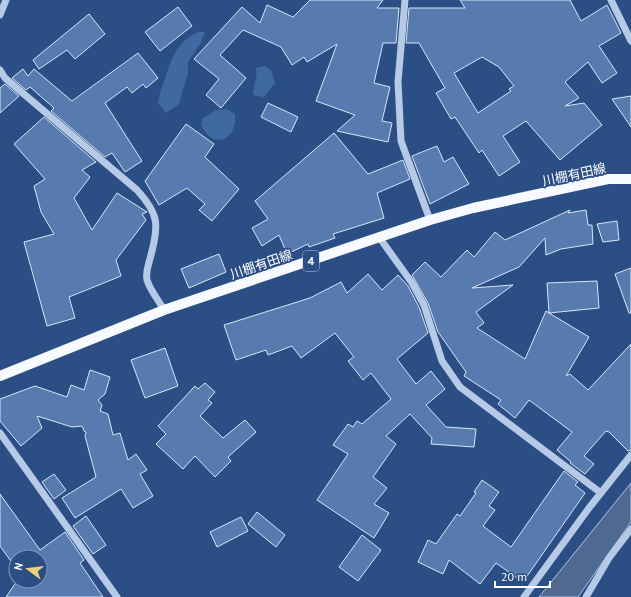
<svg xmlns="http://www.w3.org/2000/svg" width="631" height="597" font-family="'PT Sans','Noto Sans JP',sans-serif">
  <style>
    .green { fill: #4068a1 }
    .water { fill: #506990; stroke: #abc5e7 }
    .building { fill: #577bae; stroke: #d9e5f6; fill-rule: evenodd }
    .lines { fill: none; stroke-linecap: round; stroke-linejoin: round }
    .minor { stroke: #b6cae7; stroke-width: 7 }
    .major { stroke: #f7fafe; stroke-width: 10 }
    .labels { text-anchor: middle; stroke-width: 3.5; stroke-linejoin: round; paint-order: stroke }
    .shield { fill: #2b4f85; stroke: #bfcada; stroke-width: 1 }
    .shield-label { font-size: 12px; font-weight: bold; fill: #fff }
    .street-label { font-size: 13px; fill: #fff; stroke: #2b4f85 }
  </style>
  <rect width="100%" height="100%" fill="#2b4f85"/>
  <!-- green -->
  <path class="green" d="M 198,32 L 205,32 L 200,44 L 188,62 L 188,73 L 179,104 L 166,113 L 158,103 C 159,94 162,87 165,79 C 171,59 177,42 198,32 Z
    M 264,66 L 271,70 L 275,83 L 264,97 L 253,95 C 253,85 258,78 256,68 Z
    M 227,109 L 235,114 C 238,140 213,151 201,125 L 202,119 L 216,110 Z"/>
  <!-- water -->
  <path class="water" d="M 631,483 L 631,522 L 578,597 L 539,597 Z"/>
  <!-- building -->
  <path class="building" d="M 310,0 L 383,0 L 377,8 L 399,8 L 396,43 L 383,43 L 374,83 L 390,87 L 382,121 L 392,123 L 388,142 L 337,131 L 355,115 L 316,101 L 337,44 L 307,62 L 304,57 L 292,65 L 281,47 L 243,30 L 220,55 L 246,78 L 221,108 L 206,95 L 219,79 L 194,59 L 242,7 L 260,23 L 267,5 L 293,17 Z
    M 460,0 L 570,0 L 581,21 L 607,5 L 621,33 L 599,46 L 617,73 L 602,83 L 588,62 L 565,82 L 579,98 L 565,106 L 584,103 L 602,125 L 560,160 L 526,121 L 503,136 L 520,162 L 499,176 L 482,150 L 479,153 L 455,117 L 451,119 L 436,93 L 445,88 L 419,43 L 406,43 L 409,8 L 465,8 ZM 482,57 L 499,67 L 514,86 L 509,89 L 511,91 L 478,113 L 454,73 Z
    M 178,7 L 192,26 L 160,51 L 145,32 Z
    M 89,14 L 105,34 L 75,59 L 67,50 L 39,69 L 33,60 Z
    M 138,53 L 158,78 L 146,88 L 143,84 L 132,93 L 127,87 L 105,103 L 142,161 L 125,172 L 112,153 L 105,157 L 51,111 L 54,108 L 30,87 L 26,90 L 12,78 L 23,69 L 28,76 L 34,69 L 72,101 Z
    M 5,84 L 19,96 L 0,113 L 0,88 Z
    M 631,96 L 631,127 L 612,99 Z
    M 268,103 L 298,117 L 291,132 L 261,117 Z
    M 44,117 L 96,162 L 82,170 L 90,177 L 74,198 L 92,230 L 117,193 L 147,212 L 142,214 L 146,220 L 116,260 L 121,276 L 69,297 L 75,318 L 47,326 L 24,242 L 54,234 L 41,212 L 34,186 L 45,179 L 14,144 Z
    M 186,124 L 214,144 L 205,157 L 239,189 L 212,221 L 199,210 L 205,204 L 187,188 L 159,205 L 145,181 Z
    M 334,133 L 368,174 L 403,160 L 410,179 L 377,193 L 384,218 L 333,234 L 335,238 L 309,247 L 308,244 L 287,254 L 279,235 L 262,246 L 252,228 L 268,219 L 255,201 Z
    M 437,146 L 444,162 L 453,157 L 469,184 L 430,204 L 412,156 Z
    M 570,210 L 568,213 L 586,210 L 588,225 L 592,225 L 593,244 L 561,249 L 546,255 L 545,238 L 519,267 L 472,288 L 513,285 L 476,312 L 484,323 L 477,328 L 525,359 L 546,311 L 549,313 L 547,283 L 597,281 L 599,308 L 549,313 L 589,337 L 566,376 L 570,374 L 588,390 L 631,344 L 631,450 L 628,451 L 609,432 L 606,431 L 584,456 L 594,464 L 585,474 L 570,463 L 571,462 L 557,450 L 572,432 L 529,400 L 515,418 L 498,404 L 501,400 L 464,376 L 466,372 L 438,332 L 428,303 L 412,275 L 425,262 L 441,277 L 467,250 L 474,257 L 495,232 L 505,240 Z
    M 617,221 L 619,240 L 603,242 L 597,224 Z
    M 219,254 L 226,272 L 189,288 L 181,269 Z
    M 631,268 L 631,313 L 629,313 L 615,274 Z
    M 368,274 L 382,290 L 398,275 L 408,286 L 419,307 L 428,333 L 397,359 L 416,384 L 431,371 L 445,389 L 426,405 L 446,427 L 476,429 L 474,447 L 431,444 L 432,438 L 410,414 L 386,436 L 396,444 L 373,477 L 387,488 L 374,504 L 389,513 L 374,538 L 317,500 L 348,454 L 333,445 L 348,424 L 353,427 L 357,421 L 362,424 L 391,399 L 371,373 L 363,380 L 348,361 L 354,357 L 335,333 L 301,358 L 292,346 L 268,355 L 266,350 L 236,360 L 224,325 L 310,298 L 341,282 L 347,293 Z
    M 165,348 L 178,386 L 145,398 L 131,360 Z
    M 90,370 L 110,377 L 105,394 L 98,400 L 102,405 L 100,411 L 108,414 L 113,435 L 120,433 L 128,460 L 136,454 L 147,470 L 140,474 L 153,496 L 133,508 L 121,489 L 75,518 L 62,498 L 96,477 L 85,436 L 86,432 L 84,431 L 82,426 L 72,427 L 37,416 L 42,428 L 21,446 L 0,421 L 0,399 L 35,386 L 67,397 L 71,385 L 84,390 Z
    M 205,383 L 215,392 L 208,400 L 212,403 L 200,416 L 223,438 L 245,420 L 256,432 L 228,457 L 231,461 L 215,477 L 195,456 L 183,469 L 156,444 L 166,434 L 158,426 L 195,386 L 198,389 Z
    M 564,471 L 578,482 L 575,485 L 585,493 L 523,582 L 496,563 L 480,584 L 449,560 L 443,574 L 418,562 L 428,540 L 436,544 L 457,514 L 460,516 L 476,493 L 474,492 L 482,480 L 499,492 L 489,506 L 495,510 L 483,526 L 511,547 Z
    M 54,474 L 66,490 L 54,499 L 42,482 Z
    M 0,494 L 40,550 L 65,532 L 84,560 L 80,563 L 103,597 L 6,597 L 17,581 L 40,581 L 40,557 L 16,557 L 16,568 L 0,546 Z
    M 257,512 L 285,535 L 276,547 L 248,524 Z
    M 86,516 L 106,545 L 93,554 L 73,526 Z
    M 241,517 L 248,531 L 217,547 L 210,532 Z
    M 362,535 L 381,550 L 358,581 L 339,567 Z"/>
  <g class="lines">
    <!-- minor -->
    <path class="minor" d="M 405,0 L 398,82 L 401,141 L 430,220
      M 611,0 L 631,41
      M 0,15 L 6,0
      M 0,70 L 5,78 L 137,190 C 159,214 159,225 151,255 C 149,264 145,271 147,280 C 150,290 159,301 164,310
      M 379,237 L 412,283 L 424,305 L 442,361 L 460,387 L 601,493
      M 0,433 L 117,597
      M 524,597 L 589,508 L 631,455
      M 586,597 L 609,558 L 631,529"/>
    <!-- major -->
    <path class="major" d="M 0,376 L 164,310 L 430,220 L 473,208 L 608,179 L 631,179"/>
  </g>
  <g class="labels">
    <!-- shield labels -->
    <rect class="shield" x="303" y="251" width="16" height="20" rx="3"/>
    <g class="shield-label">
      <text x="311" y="265">4</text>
    </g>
    <!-- street labels -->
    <g class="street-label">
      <text transform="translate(574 174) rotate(-12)" y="5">川棚有田線</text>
      <text transform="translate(261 264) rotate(-19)" y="5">川棚有田線</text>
    </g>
  </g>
  <!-- north arrow -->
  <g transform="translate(28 569) rotate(285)"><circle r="19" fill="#2b4f85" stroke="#8095b6"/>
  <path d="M0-3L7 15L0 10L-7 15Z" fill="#edd17e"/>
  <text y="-6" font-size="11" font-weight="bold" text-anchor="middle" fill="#ffffff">N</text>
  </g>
  <!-- scale -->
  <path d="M495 581v6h55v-6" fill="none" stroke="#ffffff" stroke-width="2"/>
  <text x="501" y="581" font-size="12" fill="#ffffff" stroke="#2b4f85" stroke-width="3" paint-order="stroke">20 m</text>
</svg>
